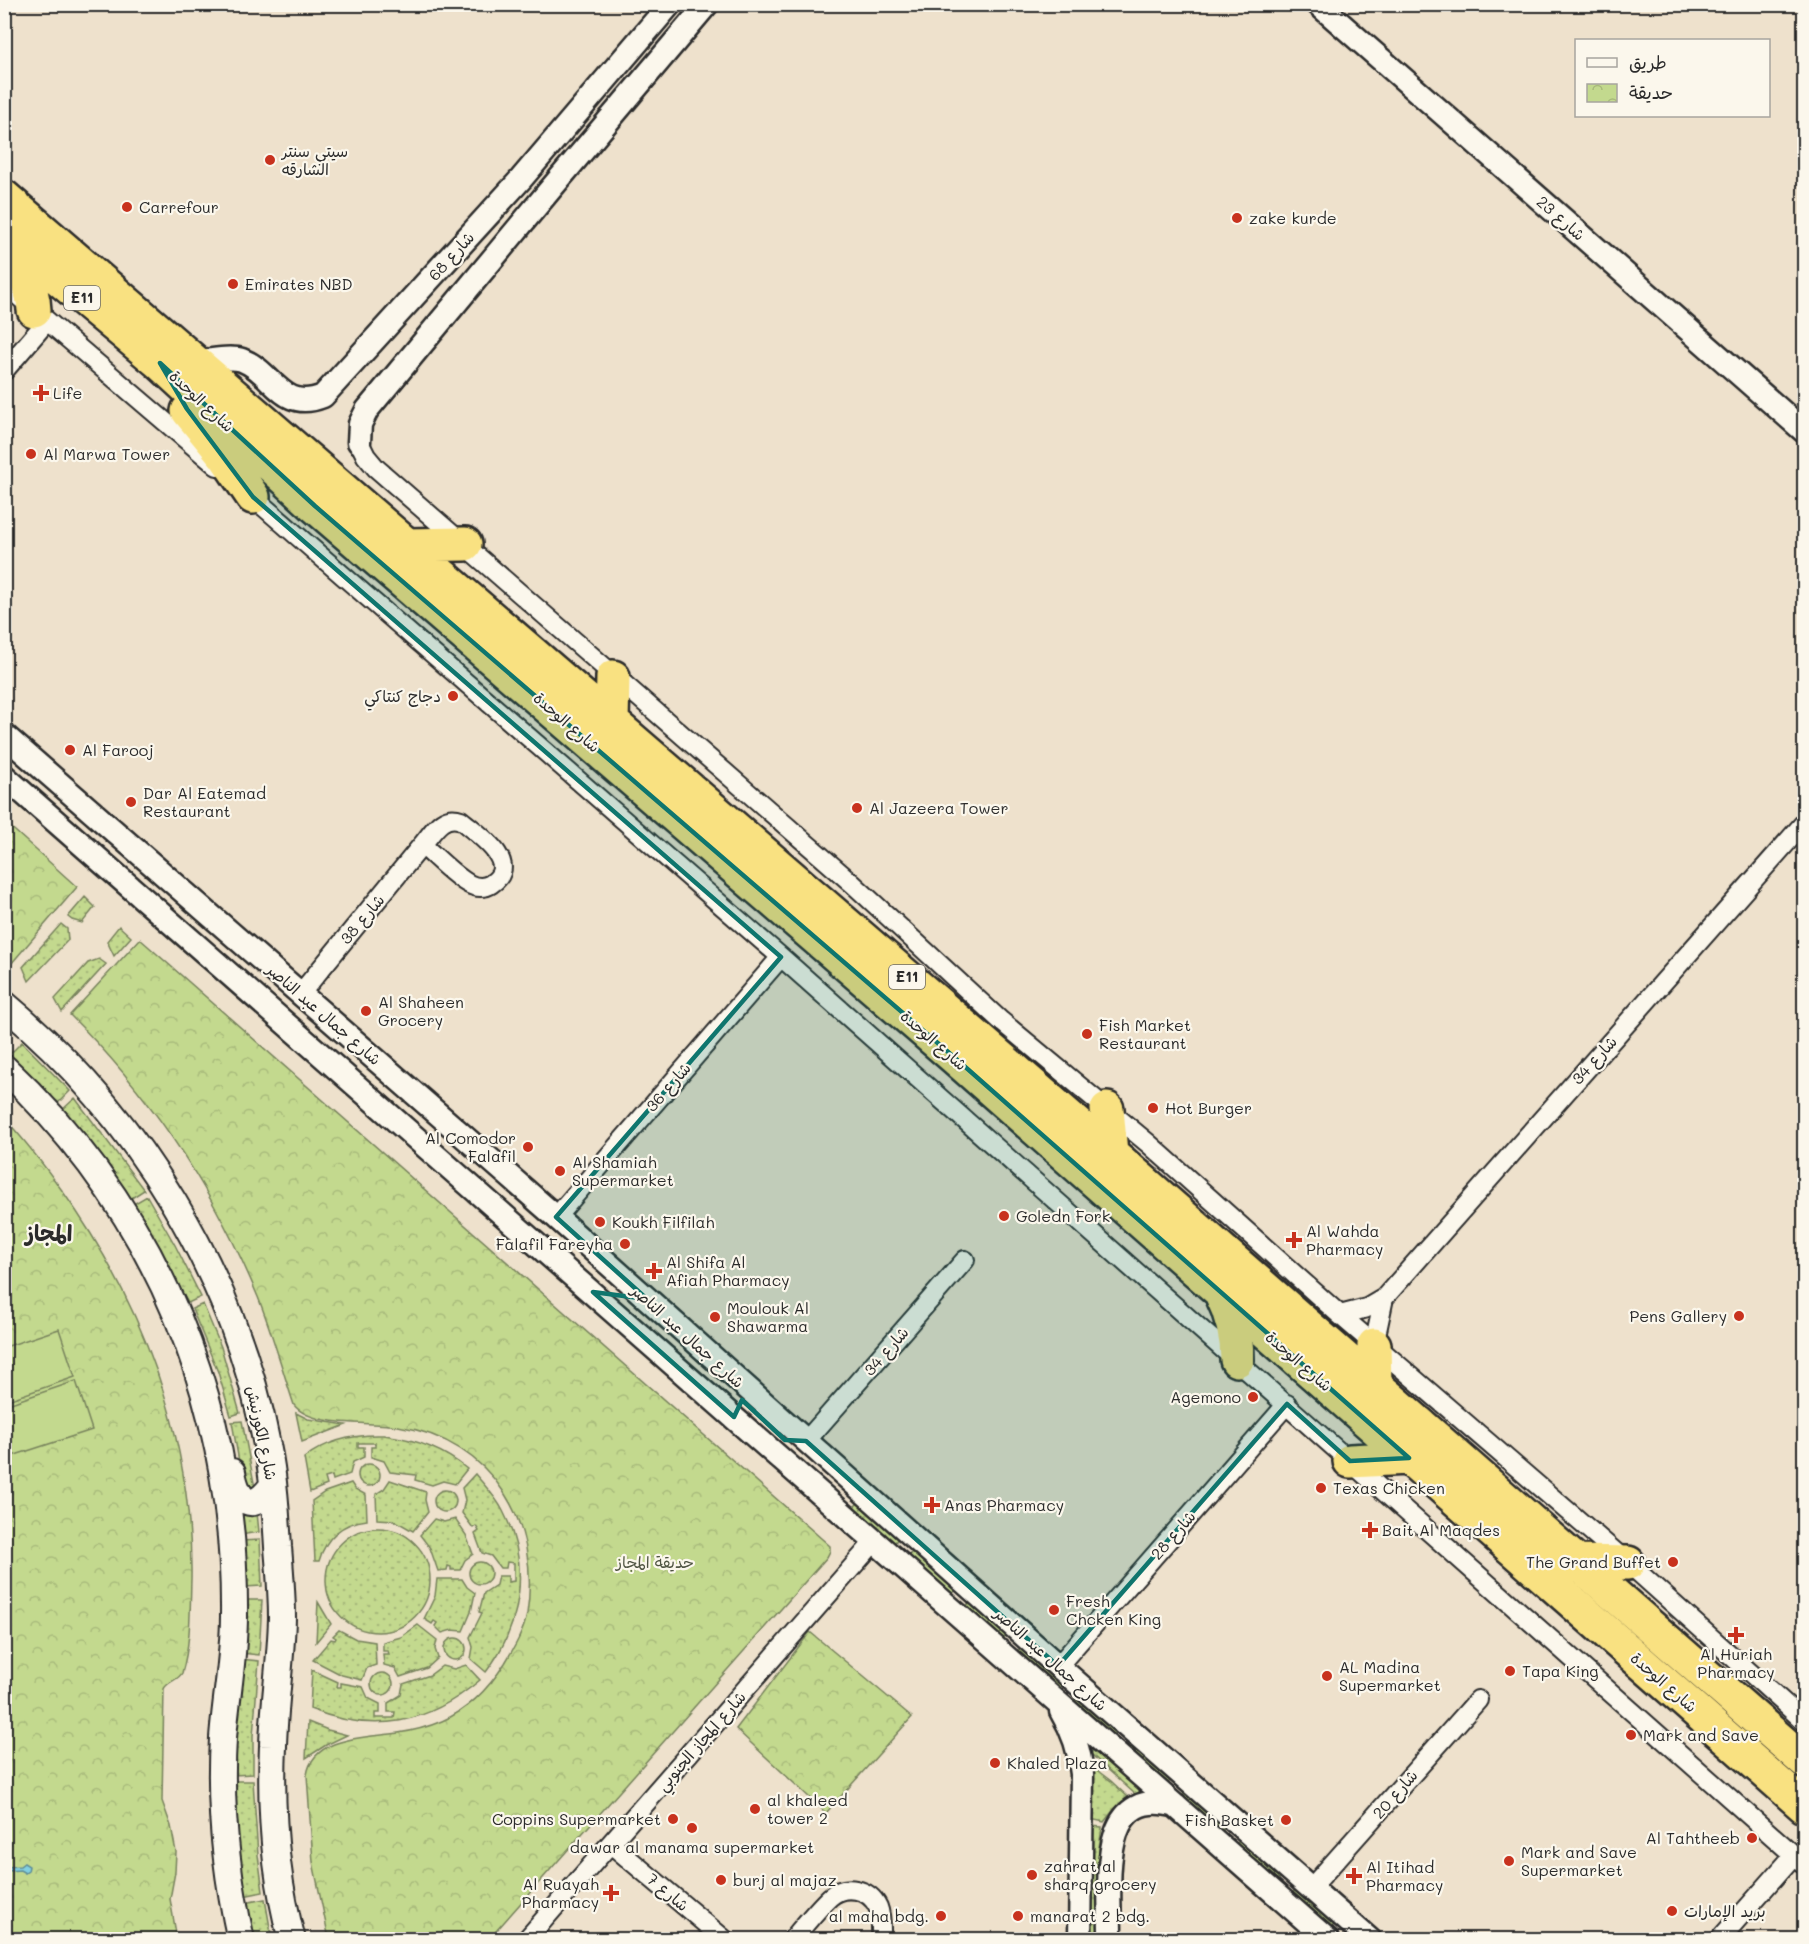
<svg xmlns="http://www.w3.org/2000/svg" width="1809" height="1944" font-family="Mali,'Playpen Sans Arabic',sans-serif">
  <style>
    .grass { fill: url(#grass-dots); stroke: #77825c; stroke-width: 1.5 }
    .park { fill: url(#park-crowns); stroke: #77825c; stroke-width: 1.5 }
    .pitch { fill: #c3d98e; stroke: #77825c; stroke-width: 1.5 }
    .water { fill: #82d0e1; stroke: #5f8e98; stroke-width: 1.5 }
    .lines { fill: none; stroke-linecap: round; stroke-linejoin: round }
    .minor-casing { stroke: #2b2b2b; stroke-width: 22 }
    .tertiary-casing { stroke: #2b2b2b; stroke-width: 27 }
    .secondary-casing { stroke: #2b2b2b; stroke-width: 30 }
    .motorway-casing { stroke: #2b2b2b; stroke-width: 38 }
    .minor { stroke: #fbf7ec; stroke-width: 18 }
    .tertiary { stroke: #fbf7ec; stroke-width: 22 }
    .secondary { stroke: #fbf7ec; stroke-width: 26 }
    .motorway { stroke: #f9e181; stroke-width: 33 }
    .marked { fill: #0f766e; fill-opacity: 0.2; stroke: #0f766e; stroke-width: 4.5; stroke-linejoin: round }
    .poi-dot { fill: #c8321e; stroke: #fbf7ec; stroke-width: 2 }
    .labels { text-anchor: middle; stroke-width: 4.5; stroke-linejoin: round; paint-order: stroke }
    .shield { fill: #fbf7ec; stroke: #696865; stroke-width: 1.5 }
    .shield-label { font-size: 15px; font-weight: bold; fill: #2b2b2b }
    .poi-label { font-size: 16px; fill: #2b2b2b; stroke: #fbf7ec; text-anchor: start }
    .street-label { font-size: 16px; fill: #2b2b2b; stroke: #fbf7ec }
    .park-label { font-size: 16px; fill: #515644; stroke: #fbf7ec }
    .district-label { font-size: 22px; font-weight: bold; fill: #2b2b2b; stroke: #fbf7ec }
  </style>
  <defs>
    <pattern id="grass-dots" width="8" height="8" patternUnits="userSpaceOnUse" patternTransform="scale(1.5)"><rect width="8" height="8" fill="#c3d98e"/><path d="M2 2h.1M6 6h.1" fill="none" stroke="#a8ba7b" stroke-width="1.8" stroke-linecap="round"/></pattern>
    <pattern id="park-crowns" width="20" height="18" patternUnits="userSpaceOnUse" patternTransform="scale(1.5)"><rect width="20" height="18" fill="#c3d98e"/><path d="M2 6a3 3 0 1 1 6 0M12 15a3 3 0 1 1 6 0" fill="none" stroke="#a8ba7b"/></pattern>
  </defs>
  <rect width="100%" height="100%" fill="#eee1cc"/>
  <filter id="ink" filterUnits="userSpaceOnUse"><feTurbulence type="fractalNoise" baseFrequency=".0167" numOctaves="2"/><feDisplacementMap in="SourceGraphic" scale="12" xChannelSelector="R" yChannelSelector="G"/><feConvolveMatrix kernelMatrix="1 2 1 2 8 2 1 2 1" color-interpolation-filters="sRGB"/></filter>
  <g filter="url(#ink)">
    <!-- grass -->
    <path class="grass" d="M 85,897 L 95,907 L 82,923 L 72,920 L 68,917 Z
      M 61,924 L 67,929 L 68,940 L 29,981 L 23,967 Z
      M 119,926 L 131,937 L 114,956 L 107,941 Z
      M 99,959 L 106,964 L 62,1012 L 55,999 L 88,963 Z
      M 22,1042 L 70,1091 L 55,1106 L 7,1057 Z
      M 75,1098 L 144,1190 L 127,1201 L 60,1112 Z
      M 147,1196 L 175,1245 L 201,1297 L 188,1303 L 130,1206 Z
      M 203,1304 L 221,1347 L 240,1413 L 231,1416 L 218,1372 L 192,1309 Z
      M 296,1413 L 308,1419 L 346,1425 L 302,1442 Z
      M 242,1421 L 255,1488 L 255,1490 L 244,1490 L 232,1422 Z
      M 384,1435 C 415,1439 443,1449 467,1469 L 455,1484 L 443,1481 L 432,1485 L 415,1480 L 416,1475 L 390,1472 L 384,1461 L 371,1457 L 371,1447 L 375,1447 L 375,1443 L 358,1443 L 358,1447 L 364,1447 L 364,1457 L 353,1462 L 350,1474 L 333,1480 L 332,1476 L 325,1478 L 327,1485 L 310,1492 L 304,1458 C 327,1440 355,1434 384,1435 Z
      M358 1475a11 11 0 1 1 22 0a11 11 0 1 1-22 0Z
      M 475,1474 C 485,1486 496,1497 503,1511 C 531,1565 522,1625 486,1672 L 471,1659 L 473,1647 L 470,1637 L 482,1613 L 479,1612 L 484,1593 L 496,1585 L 498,1576 L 508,1576 L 508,1582 L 514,1581 L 514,1563 L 507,1562 L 506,1568 L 500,1568 L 491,1556 L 482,1553 L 475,1534 L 479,1531 L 476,1526 L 473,1528 L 462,1513 L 465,1500 L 462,1488 Z
      M 390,1480 L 426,1492 L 425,1500 L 428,1512 L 413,1531 L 394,1520 L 377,1519 L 376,1494 L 384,1489 Z
      M 351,1483 L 355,1489 L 366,1495 L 367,1520 C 342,1523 326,1537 319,1561 L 315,1561 L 312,1501 L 325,1492 Z
      M434 1501a11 11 0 1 1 22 0a11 11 0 1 1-22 0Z
      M 858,1503 L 898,1538 L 894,1544 L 853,1508 Z
      M 238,1512 L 257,1513 L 259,1532 L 241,1535 Z
      M 434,1519 L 444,1522 L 455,1519 L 466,1535 L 473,1554 L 465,1560 L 460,1570 L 451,1570 L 451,1567 L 448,1566 L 447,1570 L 438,1571 L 430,1548 L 420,1535 Z
      M326 1580a52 52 0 1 1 104 0a52 52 0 1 1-104 0Z
      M 260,1540 L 262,1586 L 244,1587 L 241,1541 Z
      M 913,1551 L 956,1589 L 952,1595 L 908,1556 Z
      M469 1573a11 11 0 1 1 22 0a11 11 0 1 1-22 0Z
      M 437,1579 L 462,1579 L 467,1587 L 475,1593 L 471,1612 L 463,1631 L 452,1630 L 442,1633 L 435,1626 L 437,1623 L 434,1621 L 432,1624 L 424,1619 L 435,1596 Z
      M 243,1600 L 262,1600 L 259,1655 L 241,1653 Z
      M 970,1601 L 1007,1634 L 1003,1639 L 966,1607 Z
      M 318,1602 L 331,1624 L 316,1642 Z
      M 418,1625 L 437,1640 L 435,1649 L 438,1658 L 427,1668 L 400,1677 L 395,1668 L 384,1665 L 383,1654 L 389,1654 L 388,1651 L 383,1651 L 383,1642 L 401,1637 Z
      M 339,1630 L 356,1639 L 375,1642 L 376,1665 L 367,1668 L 362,1680 L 342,1675 L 313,1660 L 331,1639 L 335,1640 L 336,1638 L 333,1636 Z
      M444 1649a11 11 0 1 1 22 0a11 11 0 1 1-22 0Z
      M 1021,1647 L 1064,1684 L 1059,1689 L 1017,1652 Z
      M 240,1659 L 259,1661 L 253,1736 L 253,1774 L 233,1775 Z
      M 466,1665 L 480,1680 C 428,1724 375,1735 310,1709 L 312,1670 L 338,1682 L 337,1687 L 341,1687 L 341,1683 L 363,1687 L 368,1698 L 380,1704 L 380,1713 L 375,1713 L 375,1718 L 394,1718 L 395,1712 L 388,1712 L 388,1703 L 401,1695 L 403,1684 L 430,1675 L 442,1666 L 454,1669 Z
      M371 1684a11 11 0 1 1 22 0a11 11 0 1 1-22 0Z
      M 1078,1696 L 1117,1731 L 1112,1736 L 1073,1702 Z
      M 308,1722 L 328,1730 L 347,1735 L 326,1745 L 306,1758 Z
      M 1131,1743 L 1172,1779 L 1167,1784 L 1127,1749 Z
      M 1094,1748 L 1143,1793 L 1136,1795 L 1091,1754 Z
      M 1090,1765 L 1111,1781 L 1129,1798 L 1115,1808 L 1104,1822 L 1090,1819 Z
      M 233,1781 L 253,1781 L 258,1855 L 263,1892 L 243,1896 L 237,1858 Z
      M 1186,1791 L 1226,1827 L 1221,1832 L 1181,1797 Z
      M 1090,1826 L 1102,1827 L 1099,1848 L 1098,1939 L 1088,1940 Z
      M 1240,1839 L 1282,1876 L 1277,1881 L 1236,1845 Z
      M 1296,1889 L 1336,1923 L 1331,1928 L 1291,1894 Z
      M 265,1899 L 272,1939 L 252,1939 L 244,1903 Z"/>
    <!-- park -->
    <path class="park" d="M 5,822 L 77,887 L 11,964 L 4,960 Z
      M 140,939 L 830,1546 L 830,1551 L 827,1557 L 489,1939 L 329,1939 L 313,1862 L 307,1775 C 313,1735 368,1738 398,1733 C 413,1731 428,1727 442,1721 C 470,1709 489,1688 505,1663 C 514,1648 524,1631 527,1614 C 541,1523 493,1441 398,1426 C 370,1421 312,1428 294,1405 C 282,1369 272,1332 258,1297 C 214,1191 152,1096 70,1015 Z
      M 4,1118 C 25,1140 43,1164 61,1189 C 143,1303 193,1437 191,1579 C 190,1611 191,1642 182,1673 C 178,1681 167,1681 164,1689 L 162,1801 L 171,1826 L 176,1852 L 175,1872 L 170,1899 L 177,1939 L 5,1939 Z
      M 810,1632 L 912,1717 L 826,1813 L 736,1729 Z"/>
    <!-- pitch -->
    <path class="pitch" d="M 59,1329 L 75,1377 L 5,1401 L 5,1347 Z
      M 76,1381 L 92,1430 L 9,1457 L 5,1441 L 5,1405 Z"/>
    <!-- water -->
    <path class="water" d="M 4,1837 L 7,1867 L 20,1866 L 24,1863 L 29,1866 L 28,1871 L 25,1873 L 20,1870 L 7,1871 L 10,1909 L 5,1907 Z"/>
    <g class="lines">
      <defs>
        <path id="minor" d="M 4,284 L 217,466
          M 4,371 L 47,321
          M 359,442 L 366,456 L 376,468 L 853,884 L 1001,1021 L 1149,1144 L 1340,1315 L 1628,1563 L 1804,1721
          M 247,492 L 781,957 L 1804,1864
          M 301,993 L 422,845 C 435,856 455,877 469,884 C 476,888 485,888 491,884 C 523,863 476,833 461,820 C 442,813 433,832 422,845
          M 556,1217 L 781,957
          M 1340,1315 L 1367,1308 L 1384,1298 L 1804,823
          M 1374,1345 L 1384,1298
          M 806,1441 L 965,1260
          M 1058,1666 L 1287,1404
          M 611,1844 L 725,1940
          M 1311,1888 L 1478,1700
          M 526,1940 L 875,1541
          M 792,1940 C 804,1926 816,1910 830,1897 C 845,1884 869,1888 878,1907 C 882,1917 881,1929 881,1940
          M 1719,1940 L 1794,1855"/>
        <path id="tertiary" d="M 1318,4 L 1804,431
          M 194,362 C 206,361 231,356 242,360 C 274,372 281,413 323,396 L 521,179 L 670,4
          M 359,442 L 360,424 L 367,410 L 549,191 L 707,4
          M 4,735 L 556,1217 L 1058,1666 L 1370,1940
          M 4,776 L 1328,1940
          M 1061,1711 C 1073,1731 1080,1752 1082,1774 L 1080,1940
          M 1110,1940 C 1111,1891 1094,1783 1176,1806"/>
        <path id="secondary" d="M 4,1004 C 138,1116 234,1273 267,1445 C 274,1478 276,1513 278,1547 C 280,1571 282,1594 282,1618 C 281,1661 274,1704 273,1746 C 270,1811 275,1876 292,1940
          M 4,1068 C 159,1213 236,1406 234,1616 C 234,1657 226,1698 223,1738 C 219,1806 226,1873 241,1940
          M 232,1472 C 237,1502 252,1515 273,1485"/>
        <path id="motorway" d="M 4,197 L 1111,1153 L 1804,1761
          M 4,233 L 160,363 L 315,506 L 954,1057 L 1804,1806
          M 4,255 C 22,270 33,286 34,310
          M 188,411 L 225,456 L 253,497
          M 407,545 L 465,544
          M 612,722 L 613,677
          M 1107,1109 L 1111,1153
          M 1221,1293 C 1232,1315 1237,1335 1237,1360
          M 1374,1345 L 1375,1384
          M 1350,1461 L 1409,1458
          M 1579,1562 L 1628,1563"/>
      </defs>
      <!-- minor casing -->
      <use href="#minor" class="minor-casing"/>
      <!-- tertiary casing -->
      <use href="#tertiary" class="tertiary-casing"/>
      <!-- secondary casing -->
      <use href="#secondary" class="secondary-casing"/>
      <!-- motorway casing -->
      <use href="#motorway" class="motorway-casing"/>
      <!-- minor -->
      <use href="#minor" class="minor"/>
      <!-- tertiary -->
      <use href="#tertiary" class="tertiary"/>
      <!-- secondary -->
      <use href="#secondary" class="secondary"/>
      <!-- motorway -->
      <use href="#motorway" class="motorway"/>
    </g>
  </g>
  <!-- marked area -->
  <path class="marked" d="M 160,363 L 315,506 L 954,1057 L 1409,1458 L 1350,1461 L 1287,1404 L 1058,1666 L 806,1441 L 785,1440 L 742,1400 L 734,1417 L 593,1292 L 647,1299 L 556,1217 L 781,957 L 253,497 L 187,409 Z"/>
  <!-- markers -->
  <g class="poi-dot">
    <circle cx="270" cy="160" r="6"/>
    <circle cx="127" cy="207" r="6"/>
    <circle cx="1237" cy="218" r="6"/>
    <circle cx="233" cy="284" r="6"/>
    <path d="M38 384h6v6h6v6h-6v6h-6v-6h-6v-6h6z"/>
    <circle cx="31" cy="454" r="6"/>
    <circle cx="453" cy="696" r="6"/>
    <circle cx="70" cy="750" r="6"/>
    <circle cx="131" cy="802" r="6"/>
    <circle cx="857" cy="808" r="6"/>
    <circle cx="366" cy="1011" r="6"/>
    <circle cx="1087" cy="1034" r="6"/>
    <circle cx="1153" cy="1108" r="6"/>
    <circle cx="528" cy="1147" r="6"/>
    <circle cx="560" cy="1171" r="6"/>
    <circle cx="1004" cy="1216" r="6"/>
    <circle cx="600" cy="1222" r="6"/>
    <path d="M1291 1231h6v6h6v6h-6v6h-6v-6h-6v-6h6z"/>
    <circle cx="625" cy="1244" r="6"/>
    <path d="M651 1262h6v6h6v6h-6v6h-6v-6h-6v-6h6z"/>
    <circle cx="1739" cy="1316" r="6"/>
    <circle cx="715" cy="1317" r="6"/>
    <circle cx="1253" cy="1397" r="6"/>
    <circle cx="1321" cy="1488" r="6"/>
    <path d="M929 1496h6v6h6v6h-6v6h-6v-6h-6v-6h6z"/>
    <path d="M1367 1521h6v6h6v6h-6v6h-6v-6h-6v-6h6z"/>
    <circle cx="1673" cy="1562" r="6"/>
    <circle cx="1054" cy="1610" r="6"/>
    <path d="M1733 1626h6v6h6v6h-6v6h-6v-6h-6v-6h6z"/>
    <circle cx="1510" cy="1671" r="6"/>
    <circle cx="1327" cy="1676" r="6"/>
    <circle cx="1631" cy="1735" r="6"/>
    <circle cx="995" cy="1763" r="6"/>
    <circle cx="755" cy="1809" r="6"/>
    <circle cx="673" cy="1819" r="6"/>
    <circle cx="1286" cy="1820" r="6"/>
    <circle cx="692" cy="1828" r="6"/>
    <circle cx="1752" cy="1838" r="6"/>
    <circle cx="1509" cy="1861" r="6"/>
    <circle cx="1032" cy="1875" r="6"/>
    <path d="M1351 1867h6v6h6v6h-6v6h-6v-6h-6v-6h6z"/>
    <circle cx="721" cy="1880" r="6"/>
    <path d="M608 1884h6v6h6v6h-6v6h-6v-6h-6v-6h6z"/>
    <circle cx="1672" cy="1911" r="6"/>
    <circle cx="941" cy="1916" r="6"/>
    <circle cx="1018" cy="1916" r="6"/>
  </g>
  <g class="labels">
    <!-- shield labels -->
    <g class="shield">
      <rect x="64" y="286" width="36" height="24" rx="4.5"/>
      <rect x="889" y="965" width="36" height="24" rx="4.5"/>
    </g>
    <g class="shield-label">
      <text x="82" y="303">E11</text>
      <text x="907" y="982">E11</text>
    </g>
    <!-- poi labels -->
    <g class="poi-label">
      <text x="282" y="157">سيتي سنتر<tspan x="282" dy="18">الشارقه</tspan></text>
      <text x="139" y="213">Carrefour</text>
      <text x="1249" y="224">zake kurde</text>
      <text x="245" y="290">Emirates NBD</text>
      <text x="53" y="399">Life</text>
      <text x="43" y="460">Al Marwa Tower</text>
      <text x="441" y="702" text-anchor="end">دجاج كنتاكي</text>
      <text x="82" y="756">Al Farooj</text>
      <text x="143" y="799">Dar Al Eatemad<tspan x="143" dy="18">Restaurant</tspan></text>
      <text x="869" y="814">Al Jazeera Tower</text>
      <text x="378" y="1008">Al Shaheen<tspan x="378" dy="18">Grocery</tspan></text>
      <text x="1099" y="1031">Fish Market<tspan x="1099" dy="18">Restaurant</tspan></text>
      <text x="1165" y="1114">Hot Burger</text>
      <text x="516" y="1144" text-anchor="end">Al Comodor<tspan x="516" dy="18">Falafil</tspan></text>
      <text x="572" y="1168">Al Shamiah<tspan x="572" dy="18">Supermarket</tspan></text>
      <text x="1016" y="1222">Goledn Fork</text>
      <text x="612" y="1228">Koukh Filfilah</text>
      <text x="1306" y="1237">Al Wahda<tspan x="1306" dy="18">Pharmacy</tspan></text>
      <text x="613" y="1250" text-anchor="end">Falafil Fareyha</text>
      <text x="666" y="1268">Al Shifa Al<tspan x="666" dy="18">Afiah Pharmacy</tspan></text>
      <text x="727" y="1314">Moulouk Al<tspan x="727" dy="18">Shawarma</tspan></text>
      <text x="1727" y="1322" text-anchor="end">Pens Gallery</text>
      <text x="1241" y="1403" text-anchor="end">Agemono</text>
      <text x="1333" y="1494">Texas Chicken</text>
      <text x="944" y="1511">Anas Pharmacy</text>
      <text x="1382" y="1536">Bait Al Maqdes</text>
      <text x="1661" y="1568" text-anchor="end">The Grand Buffet</text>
      <text x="1066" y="1607">Fresh<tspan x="1066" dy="18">Chcken King</tspan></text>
      <text x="1736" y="1660" text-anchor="middle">Al Huriah<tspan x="1736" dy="18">Pharmacy</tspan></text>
      <text x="1339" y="1673">AL Madina<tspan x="1339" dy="18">Supermarket</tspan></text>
      <text x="1522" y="1677">Tapa King</text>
      <text x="1643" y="1741">Mark and Save</text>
      <text x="1007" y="1769">Khaled Plaza</text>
      <text x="767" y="1806">al khaleed<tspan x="767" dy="18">tower 2</tspan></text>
      <text x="661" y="1825" text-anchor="end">Coppins Supermarket</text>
      <text x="1274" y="1826" text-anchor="end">Fish Basket</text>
      <text x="1740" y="1844" text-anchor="end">Al Tahtheeb</text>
      <text x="692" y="1853" text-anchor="middle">dawar al manama supermarket</text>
      <text x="1521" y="1858">Mark and Save<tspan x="1521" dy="18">Supermarket</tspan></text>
      <text x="1044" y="1872">zahrat al<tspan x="1044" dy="18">sharq grocery</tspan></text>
      <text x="1366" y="1873">Al Itihad<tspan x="1366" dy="18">Pharmacy</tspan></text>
      <text x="733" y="1886">burj al majaz</text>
      <text x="599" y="1890" text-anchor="end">Al Ruayah<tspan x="599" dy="18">Pharmacy</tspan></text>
      <text x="1684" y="1917">بريد الإمارات</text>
      <text x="929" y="1922" text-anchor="end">al maha bdg.</text>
      <text x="1030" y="1922">manarat 2 bdg.</text>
    </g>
    <!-- street labels -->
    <g class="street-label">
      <text transform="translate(1561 218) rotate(41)" y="6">شارع 23</text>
      <text transform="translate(451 256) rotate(-48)" y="6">شارع 68</text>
      <text transform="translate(202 401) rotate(43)" y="6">شارع الوحدة</text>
      <text transform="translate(567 722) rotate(41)" y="6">شارع الوحدة</text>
      <text transform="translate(362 919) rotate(-50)" y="6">شارع 38</text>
      <text transform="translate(324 1014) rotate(41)" y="6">شارع جمال عبد الناصر</text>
      <text transform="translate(934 1040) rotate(41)" y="6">شارع الوحدة</text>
      <text transform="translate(1594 1060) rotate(-48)" y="6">شارع 34</text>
      <text transform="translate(668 1087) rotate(-49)" y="6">شارع 36</text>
      <text transform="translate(688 1336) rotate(42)" y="6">شارع جمال عبد الناصر</text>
      <text transform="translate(886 1351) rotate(-49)" y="6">شارع 34</text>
      <text transform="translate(1299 1361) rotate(41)" y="6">شارع الوحدة</text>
      <text transform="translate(262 1433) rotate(78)" y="6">شارع الكورنيش</text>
      <text transform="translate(1173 1535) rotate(-49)" y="6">شارع 28</text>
      <text transform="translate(1051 1659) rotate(42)" y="6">شارع جمال عبد الناصر</text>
      <text transform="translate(1664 1682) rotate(41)" y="6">شارع الوحدة</text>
      <text transform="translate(701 1741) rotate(-49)" y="6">شارع المجاز الجنوبي</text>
      <text transform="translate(1395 1794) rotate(-49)" y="6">شارع 20</text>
      <text transform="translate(668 1892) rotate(40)" y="6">شارع 7</text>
    </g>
    <!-- park labels -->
    <g class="park-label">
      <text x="655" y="1568">حديقة المجاز</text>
    </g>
    <!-- district labels -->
    <g class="district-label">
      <text x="49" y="1241">المجاز</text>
    </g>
  </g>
  <!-- margin -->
  <rect width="1809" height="1944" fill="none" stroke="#fbf7ec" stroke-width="24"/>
  <rect x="12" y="12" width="1785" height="1920" fill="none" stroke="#2b2b2b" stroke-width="2" filter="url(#ink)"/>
  <!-- legend -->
  <rect x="1575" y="39" width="195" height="78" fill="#fbf7ec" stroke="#a8a59f" stroke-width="1.5"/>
  <rect x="1587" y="58" width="30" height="9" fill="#fbf7ec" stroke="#a8a59f" stroke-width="1.5"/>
  <text x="1629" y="69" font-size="18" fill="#2b2b2b">طريق</text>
  <rect x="1587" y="84" width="30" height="18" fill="url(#park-crowns)" stroke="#a8a59f" stroke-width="1.5"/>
  <text x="1629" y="99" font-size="18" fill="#2b2b2b">حديقة</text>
</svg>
